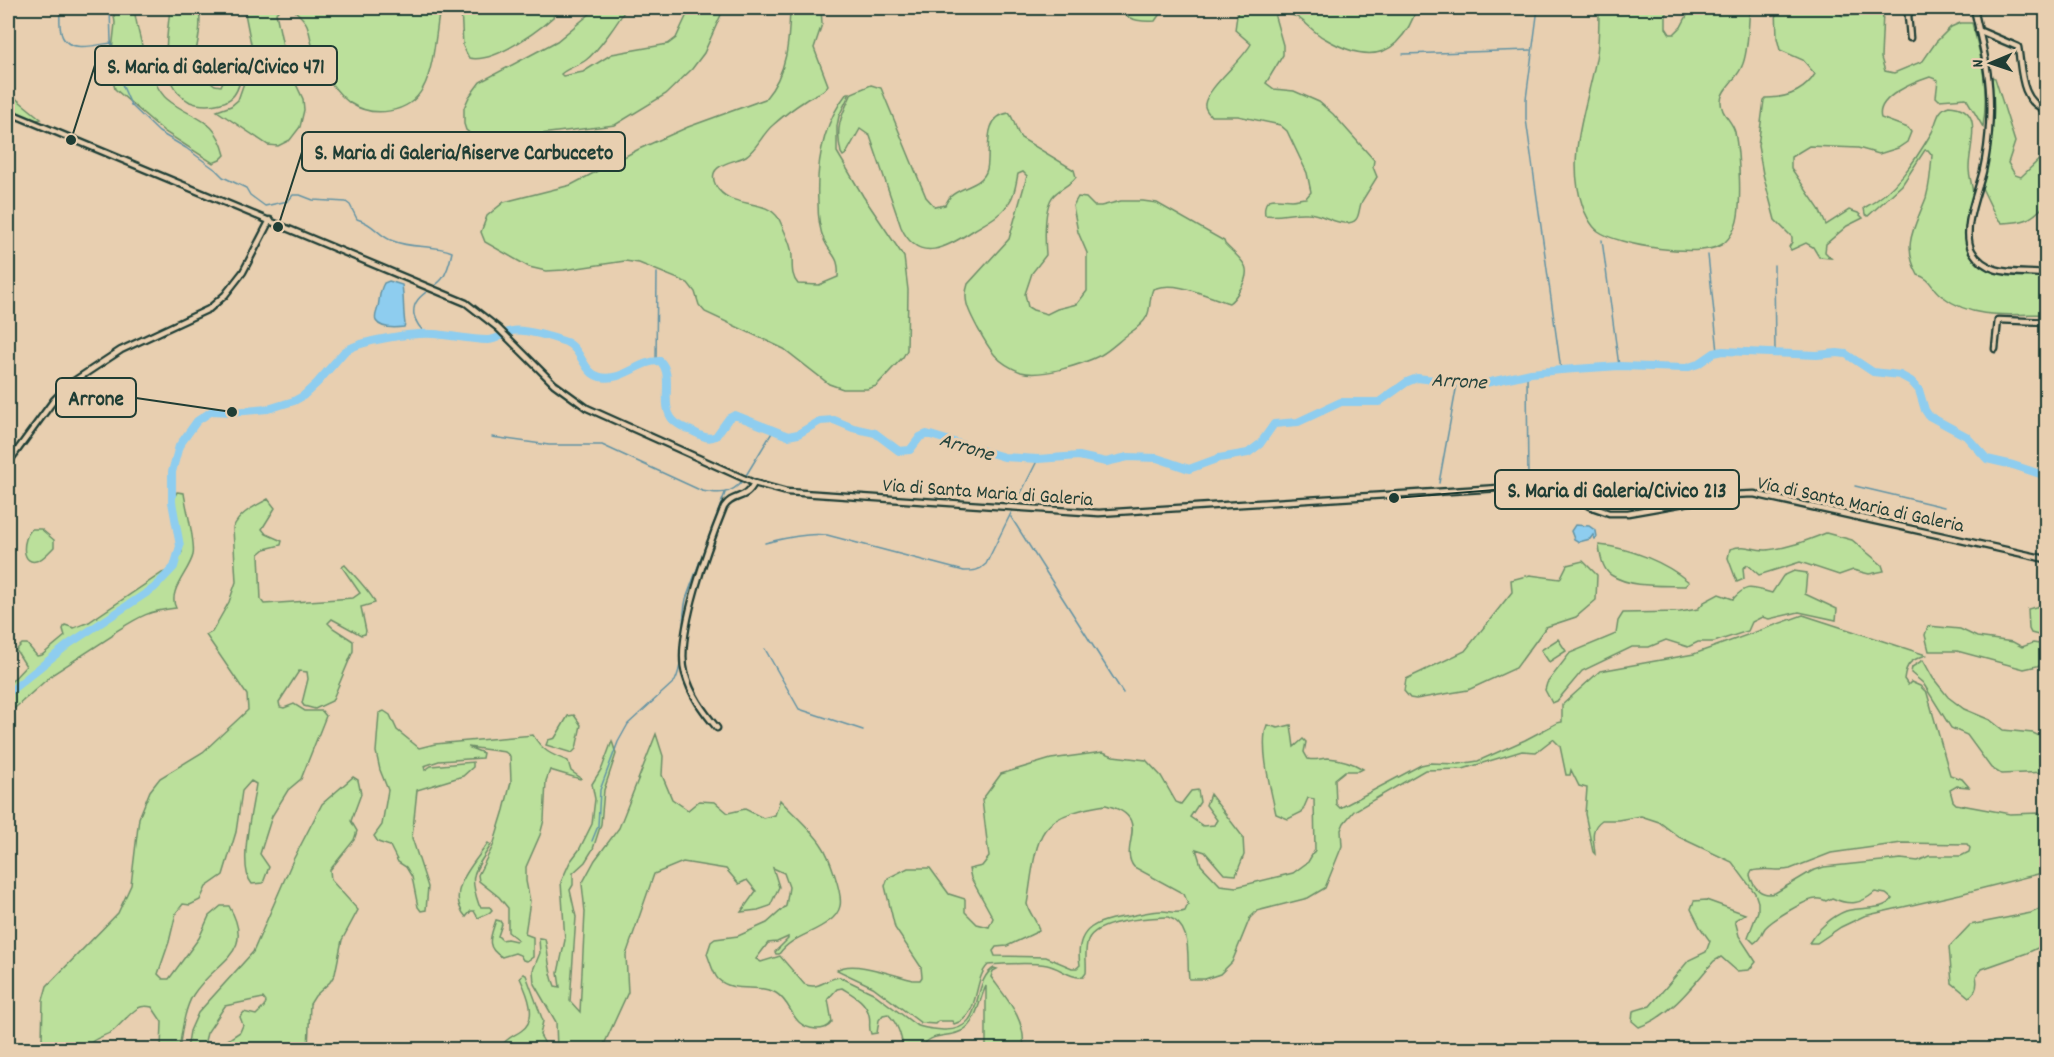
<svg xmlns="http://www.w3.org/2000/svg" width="2054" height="1057" font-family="Dekko,sans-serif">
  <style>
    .green { fill: #bbe09b; stroke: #6d8e68; stroke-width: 1.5; fill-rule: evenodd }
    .water { fill: #8ecdef; stroke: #6293a4; stroke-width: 1.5 }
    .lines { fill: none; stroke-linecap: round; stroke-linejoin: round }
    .stream { stroke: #6293a4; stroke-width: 1.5 }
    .river { stroke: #8ecdef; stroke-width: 8 }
    .minor-casing { stroke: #1f3d34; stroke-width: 9 }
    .minor { stroke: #e8cfb0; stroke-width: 4.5 }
    .labels { text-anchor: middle; stroke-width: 6; stroke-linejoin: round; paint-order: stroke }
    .street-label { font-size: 20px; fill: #1f3d34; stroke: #e8cfb0 }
    .water-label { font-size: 21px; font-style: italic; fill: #25443d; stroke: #e8cfb0 }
    .leader { fill: none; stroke: #1f3d34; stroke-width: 2 }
    .callout-dot { fill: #1f3d34; stroke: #e8cfb0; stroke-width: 2 }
    .callout { fill: #e8cfb0; stroke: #1f3d34; stroke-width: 2 }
    .callout-label { font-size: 21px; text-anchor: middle; font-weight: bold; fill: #1f3d34 }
  </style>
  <rect width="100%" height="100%" fill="#e8cfb0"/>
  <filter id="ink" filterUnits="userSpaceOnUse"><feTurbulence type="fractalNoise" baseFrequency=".0167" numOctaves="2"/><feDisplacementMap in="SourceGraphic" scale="12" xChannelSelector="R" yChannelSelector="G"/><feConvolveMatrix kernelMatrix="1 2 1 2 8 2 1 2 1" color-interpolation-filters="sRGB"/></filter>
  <g filter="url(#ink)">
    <!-- green -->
    <path class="green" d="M 113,8 L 134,8 C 137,29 150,85 167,99 C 193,121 215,115 225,155 L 220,160 L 213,163 L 165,132 L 115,89 L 110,69 L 115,23 Z
      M 170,8 L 199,8 C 202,28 197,46 193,66 L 194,70 L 215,85 L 221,86 C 226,73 235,64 241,51 L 243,51 L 245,55 C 242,66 242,85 234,95 C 226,106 202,107 190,102 C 183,98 175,90 171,82 C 162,60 168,31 170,8 Z
      M 244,8 L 281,8 L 276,13 L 287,65 L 303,99 L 304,110 L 300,127 L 290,140 L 278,146 L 268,145 L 217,111 L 231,106 L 238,100 L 246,77 L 251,44 Z
      M 292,8 L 440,8 C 436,30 434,69 423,88 C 409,114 373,118 350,103 C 338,95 329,80 320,68 C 312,56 312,38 307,25 C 304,18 297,13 292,8 Z
      M 461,8 L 562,8 C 545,27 495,64 469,58 L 463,46 Z
      M 597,8 L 626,8 C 619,21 598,51 586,60 C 578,66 569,67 561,74 L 563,76 L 583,72 L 612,54 L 668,44 L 676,38 L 690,8 L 724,8 L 704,53 L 692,69 L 666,94 L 615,125 L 498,139 L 473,136 L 466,130 L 464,124 L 464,108 L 469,97 L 480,82 L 557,41 Z
      M 790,8 L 821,8 L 822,24 L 814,48 L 828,85 C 824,93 813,95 806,100 C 795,107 783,116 773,125 C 763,133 757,149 746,156 C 737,162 704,163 716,186 C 730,210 766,197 779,219 C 783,228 789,240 791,249 C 794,261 789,274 798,284 L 819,285 L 838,277 C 840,256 831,256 824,240 C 819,228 818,215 818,203 C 816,164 822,125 847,93 L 850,93 L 839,116 L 837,126 L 837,152 L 863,196 L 904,257 L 908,290 L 907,350 L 903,357 L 876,386 L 867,389 L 843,389 L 829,384 L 784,349 L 705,312 L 699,305 L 695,292 L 688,283 L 639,263 L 625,261 L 564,270 L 546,271 L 529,267 L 485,242 L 481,232 L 487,216 L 504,202 L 571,185 L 639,149 L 688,127 L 765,99 C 788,72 789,41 790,8 Z
      M 1128,8 L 1164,8 L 1155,21 C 1145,22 1129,21 1122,12 L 1124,9 Z
      M 1238,8 L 1416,8 C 1413,22 1407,32 1396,43 C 1375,63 1346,51 1324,38 C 1307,29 1302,11 1277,14 L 1275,17 L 1283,45 L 1283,55 L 1266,83 L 1274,89 L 1294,91 L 1319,102 L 1333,114 L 1374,160 L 1373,167 L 1377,177 C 1372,185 1367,193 1362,201 C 1357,211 1362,224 1344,223 C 1331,222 1320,213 1307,213 C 1292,212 1281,217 1265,215 C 1262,194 1277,199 1291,200 C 1296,200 1301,198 1306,198 L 1311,192 L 1307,173 L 1287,131 L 1280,125 L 1238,116 L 1211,116 C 1208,112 1204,109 1205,104 C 1207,88 1242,61 1251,44 L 1235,30 Z
      M 1599,8 L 1666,8 L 1666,28 L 1670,34 L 1674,34 L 1681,27 L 1691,8 L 1750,8 C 1748,24 1749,51 1742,66 C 1738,78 1722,88 1721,100 C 1720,114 1732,120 1735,132 C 1739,153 1743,209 1735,227 C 1732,234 1728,241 1721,245 C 1699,258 1619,246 1598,231 C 1591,226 1584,212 1582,204 C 1565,154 1589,103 1597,53 C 1599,38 1599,22 1599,8 Z
      M 1776,8 L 1838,8 L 1840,14 L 1843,16 L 1883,12 L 1881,58 L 1885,71 L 1894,73 L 1923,61 L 1936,42 L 1951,27 L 1960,23 L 1972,23 C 1982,58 1989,91 1983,127 L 1966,98 L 1939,100 L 1936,97 L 1938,80 L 1930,77 C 1915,82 1875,97 1881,118 L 1908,128 L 1911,132 L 1907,142 L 1898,148 L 1879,154 L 1858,148 L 1809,146 L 1791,157 L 1791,168 L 1819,209 L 1826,225 L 1849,210 L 1858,213 L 1863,218 L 1847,226 L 1826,244 L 1825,252 L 1831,258 L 1819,257 L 1813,247 L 1806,243 L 1791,250 L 1789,247 L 1792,242 L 1792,237 L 1775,220 L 1763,174 L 1758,146 L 1764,100 L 1766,98 C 1786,98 1804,92 1815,74 L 1803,60 L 1780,50 L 1777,38 Z
      M 1992,77 L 1995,78 L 2015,142 L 2008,163 L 2015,175 L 2021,177 L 2046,153 L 2046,204 C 2030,221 2025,222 2002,223 L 1996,217 L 1982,188 L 1987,169 Z
      M 871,85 L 881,88 L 926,197 L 935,207 L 945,205 C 947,202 948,199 950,197 C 961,186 983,186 987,169 C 991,153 981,116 1009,113 C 1015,120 1015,130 1021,138 L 1074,170 L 1076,177 C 1070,185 1061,188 1054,195 C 1043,206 1045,240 1046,255 L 1032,273 L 1025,294 L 1028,307 L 1033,310 L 1047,314 L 1057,309 L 1077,304 L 1087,291 L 1087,253 L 1078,232 L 1073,206 L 1078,197 L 1086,198 L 1094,206 L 1101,206 L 1121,201 L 1143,201 L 1157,203 L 1224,241 L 1225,244 C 1241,261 1254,265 1241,288 C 1237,294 1235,299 1229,303 C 1205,296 1177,280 1153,289 C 1149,298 1151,308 1147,316 C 1144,323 1133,331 1127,335 C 1119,341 1110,350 1101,355 C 1083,364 1041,378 1021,372 C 996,363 989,349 977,327 C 970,313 962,301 968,284 L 1009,239 L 1027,176 L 1023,172 L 1018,174 C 1016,183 1015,194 1010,201 C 1002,215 987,222 974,230 C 948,247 918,265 901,227 L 870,136 L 860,129 L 846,154 L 843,156 L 841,153 C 835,127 841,116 852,93 Z
      M 8,92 L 41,119 L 35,120 L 8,110 Z
      M 1949,106 C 1986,108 1969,144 1969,168 C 1969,177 1973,187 1973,196 C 1973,211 1963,226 1966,241 C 1972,281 2018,276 2046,275 L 2046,311 L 2041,314 C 2005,315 1972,319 1942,296 C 1931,289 1932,279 1918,275 C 1901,245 1915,227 1926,198 C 1930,184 1931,170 1932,155 L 1928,150 L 1925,150 L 1902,185 L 1868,216 L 1865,214 L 1864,208 C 1895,192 1915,161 1932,132 C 1937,122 1937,109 1949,106 Z
      M 177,492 L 184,493 C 186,508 196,544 193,555 C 189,572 167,591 176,608 C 147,611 139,617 115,632 L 112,636 L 53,674 L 8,714 L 8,685 L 26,666 L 16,650 L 22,644 L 27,644 L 37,656 L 42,655 L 65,636 L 63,629 L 65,625 L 74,628 L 89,622 L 162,573 L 171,570 L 182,552 L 174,498 Z
      M 268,499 L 275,508 L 262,529 L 266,534 L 282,541 L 281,545 L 265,549 L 259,554 L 261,600 L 264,604 L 353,598 L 360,593 L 342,567 L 345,565 C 352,573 374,596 375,603 L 361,607 L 366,631 L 365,634 L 361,635 L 332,619 L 328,623 L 333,628 L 353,641 L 353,651 L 332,701 L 315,709 L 304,706 L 302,703 L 308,679 L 307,672 L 299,671 L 279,702 L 280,707 L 284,708 L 294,704 L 305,711 L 322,711 L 326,716 L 301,779 L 288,790 L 272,816 L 260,854 L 269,867 L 263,883 L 252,884 C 237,868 253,806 256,784 L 251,781 L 242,791 L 236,832 L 223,875 L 206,887 L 200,900 L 190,905 L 183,904 L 176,913 L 169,942 L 158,974 L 163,979 L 169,979 L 199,938 L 209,916 L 221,906 L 229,906 C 257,955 215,960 193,995 C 184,1010 182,1032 179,1049 L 161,1049 L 162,1022 L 152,1007 C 147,1006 142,1006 138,1008 C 129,1014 121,1024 113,1031 C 104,1037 91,1038 86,1049 L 37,1049 L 42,1040 L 43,1000 L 47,986 L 118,913 L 131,885 L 139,818 L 150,791 L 160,778 L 203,752 L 248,710 L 247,695 L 206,635 L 212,632 L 229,602 L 236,582 L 233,528 C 240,512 254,507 268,499 Z
      M 32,529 L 41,529 L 54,540 L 54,547 C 50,551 44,558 39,560 C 21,568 21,539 32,529 Z
      M 1826,533 L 1852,540 L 1882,565 L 1884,571 L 1869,574 L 1853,570 L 1839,575 L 1800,562 L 1759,575 L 1748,565 L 1743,568 L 1744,579 L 1737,582 L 1728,558 L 1730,549 C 1748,543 1752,551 1767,550 C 1788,548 1806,541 1826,533 Z
      M 1599,545 C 1630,548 1665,562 1689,582 L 1685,586 C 1662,585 1631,588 1611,575 C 1602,569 1600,555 1599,545 Z
      M 1583,561 L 1597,575 L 1596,600 L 1576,617 L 1546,627 L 1516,668 L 1468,690 L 1416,699 L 1410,698 L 1404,691 L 1406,679 L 1465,651 L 1512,592 L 1511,580 L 1530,575 L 1560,579 L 1567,565 Z
      M 1794,571 L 1807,573 L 1805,594 L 1837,609 L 1836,620 L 1799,612 L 1769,619 L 1762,617 L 1752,622 L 1748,631 L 1714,642 L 1698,642 L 1688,647 L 1666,640 L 1649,647 L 1632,647 L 1582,671 L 1557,701 L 1552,703 L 1545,690 L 1547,683 L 1570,653 L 1616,634 L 1618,621 L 1623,613 L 1680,612 L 1698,609 L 1704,602 L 1719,594 L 1733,599 C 1747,583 1752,588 1772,593 L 1783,576 Z
      M 2046,601 L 2046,630 L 2038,635 L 2031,633 L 2029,629 L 2028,609 L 2043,605 Z
      M 1803,615 L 1926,655 C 1911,660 1906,663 1904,679 L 1908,685 L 1911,682 L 1920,686 L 1927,693 L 1950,775 L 1962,779 L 1969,787 L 1957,786 L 1950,790 L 1953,801 L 1956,804 L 2010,814 L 2039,813 L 2046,816 L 2046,872 L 1960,894 L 1864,916 L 1841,927 L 1817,943 L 1809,943 C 1817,930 1832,916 1846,911 C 1860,906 1883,912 1892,899 L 1886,894 L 1875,892 C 1861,904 1850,906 1832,898 L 1826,901 C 1824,900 1818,898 1816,899 C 1806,899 1772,920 1765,928 C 1761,934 1761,939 1754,943 L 1748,937 L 1758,911 L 1758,902 L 1755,893 L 1732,862 L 1679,837 L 1659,822 L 1641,816 L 1618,820 L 1602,820 C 1589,829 1594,840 1595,854 L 1593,852 L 1585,814 L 1587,788 L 1579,786 L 1571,770 L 1570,775 L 1566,775 L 1560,746 L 1553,739 L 1536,752 L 1522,751 L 1463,769 L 1425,770 L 1354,811 L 1344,823 L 1341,830 L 1342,846 L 1325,888 L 1308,898 L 1257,911 L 1250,918 L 1232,962 L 1220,974 L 1205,979 L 1189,979 C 1186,958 1194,926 1168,917 C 1149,918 1096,920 1088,940 C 1084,950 1087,963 1086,973 L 1083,977 C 1071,979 1059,967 1047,965 C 1029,962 1006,964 988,965 C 972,981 981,1017 954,1024 L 952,1021 L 938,1021 L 935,1024 L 921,1023 L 873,987 L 837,970 C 853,959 895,976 913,980 L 920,980 L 922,977 L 921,967 L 895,928 L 885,886 L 888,878 L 908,868 L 930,868 L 949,894 L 965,899 L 965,912 L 977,924 L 989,927 L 993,918 L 971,878 L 969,869 L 982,866 L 989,857 L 982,800 L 1001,774 L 1051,759 L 1103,752 L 1113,756 L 1146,760 L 1161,776 L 1176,802 L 1181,804 L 1191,791 L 1198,790 L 1200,802 L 1190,817 L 1203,826 L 1214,825 L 1217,820 L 1206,805 L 1210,794 L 1243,837 L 1244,855 L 1236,875 L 1224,874 L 1205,852 L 1196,849 L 1201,865 L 1220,885 L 1236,887 L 1293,873 L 1308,862 L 1315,850 L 1314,799 L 1308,798 L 1302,812 L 1288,819 L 1276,814 C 1271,791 1259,746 1267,725 L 1278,728 L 1291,725 L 1294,747 L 1303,739 L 1306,742 L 1304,752 L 1308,759 C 1316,761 1320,758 1328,758 C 1341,759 1352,762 1363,769 L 1359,771 L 1345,771 L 1335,779 L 1336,804 L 1340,808 L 1421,765 L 1430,763 L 1459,764 L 1478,761 L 1525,740 L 1557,723 L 1562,722 L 1562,705 L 1600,671 L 1694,654 ZM 1106,805 C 1155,818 1117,846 1134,867 L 1184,894 L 1188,904 L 1185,911 C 1178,914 1170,911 1162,911 C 1152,911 1141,914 1130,916 C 1098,920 1074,927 1080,965 L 1077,968 L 1072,968 L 1046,957 L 995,956 L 993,951 L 996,947 L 1007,946 L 1039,931 C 1038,921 1029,914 1027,904 C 1031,884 1033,846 1045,830 C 1057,813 1088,808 1106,805 ZM 1902,843 L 1967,844 L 1970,848 L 1969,852 L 1961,856 L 1929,856 L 1918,861 L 1901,859 L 1824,867 L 1812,871 L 1775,893 C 1762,897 1753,888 1750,875 L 1752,871 C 1765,867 1778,872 1790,869 L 1831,853 Z
      M 1928,626 L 1960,629 L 1977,637 L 2013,642 L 2022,647 L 2033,643 L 2046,645 L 2046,664 L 2024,669 L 1957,651 L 1929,651 L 1925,635 Z
      M 1558,639 L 1566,651 L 1549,662 L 1541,650 Z
      M 1923,660 L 1933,678 L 1948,697 L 1964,709 L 1990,720 L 2003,730 L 2033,733 L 2046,739 L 2046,772 L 2001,774 L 1991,768 L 1967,735 L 1951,728 L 1923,683 L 1911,673 L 1912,667 Z
      M 384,711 L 390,715 L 397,730 L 419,748 L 435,744 L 533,735 C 542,751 552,755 568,761 L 571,771 L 581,778 L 580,779 L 550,770 L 546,781 L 544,820 L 540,835 L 526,867 L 526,881 L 530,901 L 525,934 L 533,937 L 533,957 L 527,961 L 523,960 L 520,955 L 515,953 L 502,957 C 484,947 491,936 496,920 L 500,921 L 502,924 L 498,936 L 502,940 L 507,939 L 516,941 L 518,940 L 508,932 L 508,908 L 499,897 L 479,881 L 478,875 L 493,846 L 504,810 L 511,782 L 510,756 L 505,752 L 468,747 L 483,753 L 482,758 L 439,761 L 424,766 L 425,770 L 431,766 L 473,762 L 473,767 L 463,776 L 417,790 L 412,838 L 428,887 L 426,910 L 421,911 L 418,907 L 412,877 L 406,867 L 398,862 L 390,846 L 378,842 L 374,836 L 382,825 L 388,790 L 380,770 L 376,752 L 379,713 Z
      M 574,715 L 581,725 L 576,749 L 572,753 L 546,745 L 548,740 L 555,738 L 568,716 Z
      M 656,734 L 663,756 L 662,775 L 672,799 L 688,810 L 699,801 L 715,802 L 728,813 L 745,809 L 763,818 L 775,815 L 780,800 C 793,814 810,828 821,844 C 829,855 843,894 840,906 C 839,912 834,918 829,921 C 813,934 792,936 779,954 L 776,954 L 775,952 L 788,939 L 788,937 L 777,942 L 768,943 L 756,959 L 761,962 L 780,956 L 804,984 C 819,991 826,978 840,977 L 873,993 L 916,1025 C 925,1029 933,1029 943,1030 C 987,1032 970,981 994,968 L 997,969 L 993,971 L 991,977 C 1007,999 1027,1021 1023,1049 L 986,1049 L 986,986 C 980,998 977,1019 966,1028 C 952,1040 930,1030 921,1049 L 903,1050 C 902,1036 898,1024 888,1014 L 883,1015 L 879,1020 L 877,1033 L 871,1034 C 868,1027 871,1022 869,1015 C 866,1001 853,995 842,988 L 837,989 L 828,999 L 832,1022 C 828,1028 823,1029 816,1029 C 790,1027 794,1004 776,993 C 760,983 733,994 718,979 C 713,974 710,961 707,954 L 711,942 L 715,939 L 738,936 L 767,923 L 786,906 L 789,887 L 784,873 L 773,868 L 779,887 L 770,906 L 758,910 L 741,912 L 756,891 L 747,880 L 739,884 L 726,869 L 683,862 L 654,874 L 626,955 L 628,992 L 602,1049 L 557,1049 L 556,1022 L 534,984 L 533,970 L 540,953 L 539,938 L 545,939 C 549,955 548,971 555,986 L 560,987 L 558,973 L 565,940 L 561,882 L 570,862 L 579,850 L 592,824 L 595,799 L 592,784 L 602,768 L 612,741 L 616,754 L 604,790 L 601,824 L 593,849 L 585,862 L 573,873 L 573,885 L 570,890 L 576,917 L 570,1001 L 580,1012 L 585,912 L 582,884 L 595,860 L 619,828 Z
      M 353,777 L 358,780 L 361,794 L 351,821 L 357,831 L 354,840 L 330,870 L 331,880 L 358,910 L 342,940 L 335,974 L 330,982 L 315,996 L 310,1004 L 308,1049 L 214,1049 L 240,1032 L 243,1025 L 240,1017 L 244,1012 L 256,1015 L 264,1007 L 266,1002 L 263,998 L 225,1006 L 207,1033 L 203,1049 L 187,1049 L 190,1031 L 198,1013 L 253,952 L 293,860 L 322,804 Z
      M 488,843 L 491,845 C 474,873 468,873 479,905 L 481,907 L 490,907 L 492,910 L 489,913 L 478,918 L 474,911 L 471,911 L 466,917 C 444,892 474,864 488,843 Z
      M 1706,900 L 1745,914 L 1735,920 L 1739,936 L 1756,962 L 1749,970 L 1737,971 L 1721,957 L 1714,961 C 1692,986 1671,1016 1639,1027 L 1632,1021 L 1633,1011 L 1650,1006 L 1689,960 L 1706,952 L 1710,941 L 1700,927 L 1691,909 L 1694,901 Z
      M 2046,906 L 2046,944 L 2027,953 L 1982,969 L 1976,976 C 1978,985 1977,992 1969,997 L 1952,983 L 1949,947 L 1970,925 L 2031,913 Z
      M 523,974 L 526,975 L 543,1021 L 540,1035 L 548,1049 L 504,1049 L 502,1046 C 506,1038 514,1036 521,1031 C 539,1019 527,993 520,978 Z"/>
    <!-- water -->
    <path class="water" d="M 389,281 L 402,285 C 404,298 403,311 405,324 L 404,327 C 396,328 381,329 376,321 C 374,317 377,311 378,307 C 380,297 379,292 384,283 Z
      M 1575,525 L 1589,526 L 1596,531 L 1597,537 L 1595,539 L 1593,535 L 1590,539 L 1579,542 L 1574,539 L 1571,531 Z"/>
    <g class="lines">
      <!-- stream -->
      <path class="stream" d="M 60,8 C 60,15 59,24 61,32 C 65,54 96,45 111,43
        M 110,8 L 111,41 L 118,75 L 131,105 L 159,132 L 186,148 L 216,170 L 223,177 L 246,188 L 250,195 L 265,206 L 288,201 L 293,195 L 300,195 L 313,200 L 346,202 L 350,205 L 357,219 C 375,224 378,236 393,241 C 412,249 434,244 452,252 C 450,262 448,271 442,279 C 432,291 411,296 414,315 C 416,323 420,329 427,334
        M 1538,8 L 1526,99 L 1526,119 L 1561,370
        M 1403,54 L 1531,50
        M 1602,240 L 1619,366
        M 1708,255 L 1718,352
        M 1774,265 L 1775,352
        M 656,361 L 657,273
        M 1527,374 L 1528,480
        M 492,437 L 549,445 L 602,445 L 702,491 C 718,494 731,495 742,481
        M 745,477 L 773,431
        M 1439,483 L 1457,384
        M 1855,486 L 1944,507
        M 1015,505 L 1038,459
        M 1011,517 L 1123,693
        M 765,543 C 786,538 806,533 827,535 L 964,571 C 974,571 979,571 986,564 L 1013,509
        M 765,649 L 799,709 L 863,730
        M 592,841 L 598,826 L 600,790 L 618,742 L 628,724 L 675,681 C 686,658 680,625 686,599 L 725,493"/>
      <!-- river -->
      <path class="river" d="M 8,693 L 69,644 L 154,588 L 174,567 L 180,546 L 172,502 L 172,472 L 179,446 L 197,421 L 212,411 L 232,412 L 268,409 L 294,401 L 303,396 L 317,383 L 344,352 C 359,340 413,333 433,334 C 451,335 469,340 487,340 C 498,340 503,333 512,331 C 523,328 555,338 566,342 C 582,349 583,373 600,377 C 623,382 639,360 660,361 C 675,375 659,405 673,420 C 678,426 687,429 694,432 C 702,436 708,440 716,436 L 729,418 L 735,415 L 788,436 L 798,434 L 820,421 L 834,420 L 853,428 L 875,433 L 899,451 L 910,450 L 920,437 L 927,434 L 1004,457 L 1038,459 L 1079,456 L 1106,462 L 1128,457 L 1157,458 L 1189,469 L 1219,458 L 1248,453 L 1260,444 L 1274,424 L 1298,422 L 1341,402 L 1379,402 L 1407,382 L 1417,378 L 1477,385 L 1531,373 L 1561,370 L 1619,366 L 1686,368 L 1698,364 L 1714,353 L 1723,351 L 1817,355 L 1837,353 L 1846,354 L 1873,372 L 1900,375 L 1911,381 L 1919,390 L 1925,410 L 1929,416 L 1966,436 L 1987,459 L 2013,465 L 2046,476"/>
      <defs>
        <path id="minor" d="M 1974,8 C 1978,28 1984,49 1987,70 C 1992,101 1990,140 1983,171 C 1978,192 1961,230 1972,251 C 1988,278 2020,271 2046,274
          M 1978,30 L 2018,47 C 2022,70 2020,101 2046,110
          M 1910,38 L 1908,15 L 1912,10 L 1922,8
          M 8,112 L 466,303 L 498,328 L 554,384 L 587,408 L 754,483 L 787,492 L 1099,513 L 1531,486 L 1547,487 L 1562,490 L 1589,506 L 1609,513 L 1628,513 L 1730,495 L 1754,494 L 2046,559
          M 1995,349 L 1998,320 L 2046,322
          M 8,463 L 54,400 L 71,383 L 121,350 L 209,309 L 225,295 L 243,272 L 270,220
          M 717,728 C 703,711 691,695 685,673 C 675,635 709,544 724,507 C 733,493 746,501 754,483"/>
      </defs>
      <!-- minor casing -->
      <use href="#minor" class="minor-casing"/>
      <!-- minor -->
      <use href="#minor" class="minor"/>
    </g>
  </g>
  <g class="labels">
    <!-- street labels -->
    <g class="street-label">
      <text transform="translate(988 491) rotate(4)" y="7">Via di Santa Maria di Galeria</text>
      <text transform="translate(1861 503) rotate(12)" y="7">Via di Santa Maria di Galeria</text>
    </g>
    <!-- water labels -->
    <g class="water-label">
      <text transform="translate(1459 380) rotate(3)" y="7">Arrone</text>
      <text transform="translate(967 446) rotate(17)" y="7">Arrone</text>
    </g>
  </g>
  <!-- callouts -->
  <path class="leader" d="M71 140L95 65M278 227L302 152M232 412L136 398M1394 498L1495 490"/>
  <g class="callout-dot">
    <circle cx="71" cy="140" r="6"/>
    <circle cx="278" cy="227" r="6"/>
    <circle cx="232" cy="412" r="6"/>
    <circle cx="1394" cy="498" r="6"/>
  </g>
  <g class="callout">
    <rect x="95" y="46" width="242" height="39" rx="6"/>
    <rect x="302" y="132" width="323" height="39" rx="6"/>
    <rect x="56" y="378" width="80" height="39" rx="6"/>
    <rect x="1495" y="470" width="244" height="39" rx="6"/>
  </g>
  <g class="callout-label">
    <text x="216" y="73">S. Maria di Galeria/Civico 471</text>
    <text x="464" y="159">S. Maria di Galeria/Riserve Carbucceto</text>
    <text x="96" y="405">Arrone</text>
    <text x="1617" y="497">S. Maria di Galeria/Civico 213</text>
  </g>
  <!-- margin -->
  <rect width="2054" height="1057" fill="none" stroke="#e8cfb0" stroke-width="30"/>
  <rect x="15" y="15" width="2024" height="1027" fill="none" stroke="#1f3d34" stroke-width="2" filter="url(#ink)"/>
  <!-- north arrow -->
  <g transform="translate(1991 63) rotate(268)" stroke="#e8cfb0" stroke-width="4.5" paint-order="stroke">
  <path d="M0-4.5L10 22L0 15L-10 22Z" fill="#1f3d34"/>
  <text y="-9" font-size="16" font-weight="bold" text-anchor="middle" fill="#1f3d34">N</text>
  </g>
</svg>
